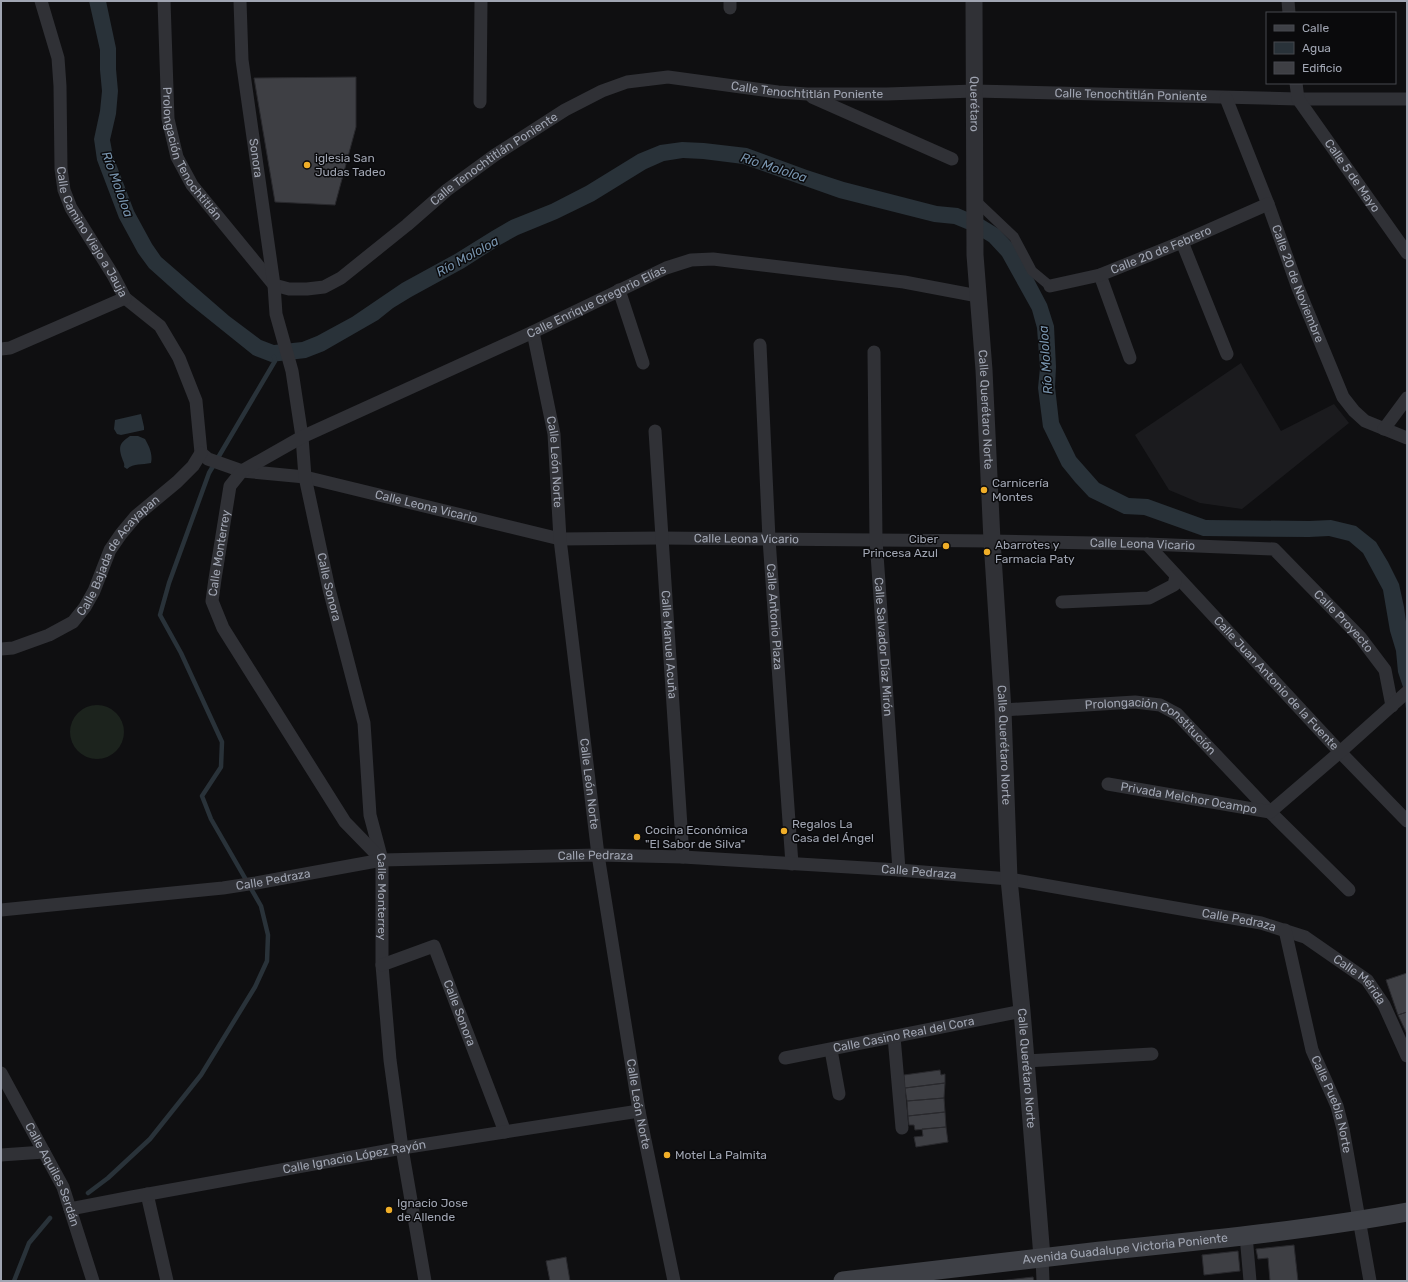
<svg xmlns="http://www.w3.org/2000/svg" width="1408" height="1282" font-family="Rubik,sans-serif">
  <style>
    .built { fill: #1b1b1e }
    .green { fill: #1c231d }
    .water { fill: #293239 }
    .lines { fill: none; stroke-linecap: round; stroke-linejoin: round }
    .stream { stroke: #293239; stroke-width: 4.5 }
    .building { fill: #3e3f44; stroke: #29292d }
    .pedestrian { stroke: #303136; stroke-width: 10 }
    .minor { stroke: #303136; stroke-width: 13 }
    .tertiary { stroke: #303136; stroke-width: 17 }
    .secondary { stroke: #3e4046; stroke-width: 19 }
    .poi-dot { fill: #f0ae28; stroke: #0a0a0c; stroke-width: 1.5 }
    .labels { text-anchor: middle; stroke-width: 3; stroke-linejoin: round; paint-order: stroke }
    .street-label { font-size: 12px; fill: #a0a5b2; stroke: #0a0a0c }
    .poi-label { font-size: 12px; fill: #a0a5b2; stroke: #0a0a0c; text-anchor: start }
    .water-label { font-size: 13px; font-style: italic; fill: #7793ad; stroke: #0a0a0c }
  </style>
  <rect width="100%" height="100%" fill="#0f0f11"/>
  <!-- built -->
  <path class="built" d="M 1241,363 L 1281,431 L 1334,404 L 1349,423 L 1242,509 L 1200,503 L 1169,490 L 1135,435 Z"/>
  <!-- green -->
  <path class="green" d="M70 732a27 27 0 1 1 54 0a27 27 0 1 1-54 0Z"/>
  <!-- water -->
  <path class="water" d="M 89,1 L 106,1 L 116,48 L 116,69 L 118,91 L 116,114 L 110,140 L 113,156 L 134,211 L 152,244 L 161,257 L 229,316 L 261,340 L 274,345 L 302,342 L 317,336 L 352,317 L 402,283 L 455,254 L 492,231 L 511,220 L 551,204 L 586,186 L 638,154 L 660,145 L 682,142 L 704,143 L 747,148 L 807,170 L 844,182 L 937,206 L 958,208 L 979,217 L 999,229 L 1015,246 L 1027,266 L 1047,304 L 1054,326 L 1056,367 L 1055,387 L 1059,422 L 1076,457 L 1099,483 L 1129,498 L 1148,499 L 1206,520 L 1309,521 L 1331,520 L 1356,526 L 1376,542 L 1388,562 L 1399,584 L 1404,607 L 1407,629 L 1407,718 L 1404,690 L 1398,672 L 1396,651 L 1390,631 L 1383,590 L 1363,553 L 1349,541 L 1329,536 L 1309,537 L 1203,536 L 1144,515 L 1124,514 L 1089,497 L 1075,482 L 1062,466 L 1043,427 L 1038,388 L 1040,368 L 1037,328 L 1032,310 L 1002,256 L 989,242 L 971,231 L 954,224 L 934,222 L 839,198 L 743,164 L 703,159 L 683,158 L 664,161 L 646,169 L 594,201 L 557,219 L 518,235 L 500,245 L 464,268 L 411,297 L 393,308 L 378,320 L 324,351 L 306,358 L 271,362 L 253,355 L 187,302 L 149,268 L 138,253 L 119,218 L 97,160 L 94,139 L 100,111 L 102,91 L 100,70 L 100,50 Z
    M 141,414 L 144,427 L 144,430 L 121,435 L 117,434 L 114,429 L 115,420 Z
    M 130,436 L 138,436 L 145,439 C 149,446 153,454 151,463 C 142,465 134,463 127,469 L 124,467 C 125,463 123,462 122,458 C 118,446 120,443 130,436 Z"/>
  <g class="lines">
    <!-- stream -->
    <path class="stream" d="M 88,1193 L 108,1178 L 150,1139 L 201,1075 L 255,987 L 267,961 L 268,935 L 261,906 L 211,819 L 202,796 L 221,767 L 222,742 L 181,653 L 160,615 L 169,583 L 209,473 L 275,361 L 274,357
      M 14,1281 L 29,1243 L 50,1218"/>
  </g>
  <!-- building -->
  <path class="building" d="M 356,77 L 356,127 L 335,205 L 275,202 L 254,78 Z
    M 1407,973 L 1407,1012 L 1398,1015 L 1386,980 Z
    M 1407,1012 L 1407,1034 L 1398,1015 Z
    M 940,1070 L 941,1075 L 945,1074 L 945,1083 L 905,1088 L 904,1075 Z
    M 945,1083 L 944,1098 L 907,1101 L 905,1088 Z
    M 944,1098 L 945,1112 L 908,1116 L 907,1101 Z
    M 945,1112 L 946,1127 L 915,1130 L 914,1125 L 909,1125 L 908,1116 Z
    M 946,1127 L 948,1142 L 916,1147 L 914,1137 L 923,1136 L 922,1129 Z
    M 1294,1245 L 1298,1281 L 1270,1281 L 1268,1258 L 1258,1259 L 1256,1249 Z
    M 1238,1251 L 1240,1271 L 1204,1275 L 1202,1255 Z
    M 566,1257 L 570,1281 L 550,1281 L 546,1261 Z
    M 1033,1277 L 1034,1281 L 998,1281 Z"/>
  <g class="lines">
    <!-- pedestrian -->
    <path class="pedestrian" d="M 975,200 L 1014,237 L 1032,271 L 1050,286"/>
    <!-- minor -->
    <g class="minor">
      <path id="s1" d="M 41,1 L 58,58 L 60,86 L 61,169 L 64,190 L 71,208 L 113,275 L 125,298 L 160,326 L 179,358 L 196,401 L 201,453 L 208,459 L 242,471 L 305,477 L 560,539 L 661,538 L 992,541 L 1147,544 L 1274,549 L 1360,637 L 1385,670 L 1392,706"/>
      <path id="s2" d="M 164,1 L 168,119 L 177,157 L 192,185 L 274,285 L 289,289 L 307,289 L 324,287 L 341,278 L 407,225 L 447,190 L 495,155 L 565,110 L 602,91 L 627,82 L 668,77 L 778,92 L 807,94 L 887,94 L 974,91 L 1298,99 L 1407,99"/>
      <path id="s3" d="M 240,1 L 242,60 L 274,285 L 276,314 L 292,371 L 302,437 L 305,477 L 329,589 L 364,723 L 370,815 L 382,860 L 382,965 L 390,1060 L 402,1148 L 425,1281"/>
      <path d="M 1288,1 L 1289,13"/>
      <path d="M 730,8 L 730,1"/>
      <path id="s4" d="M 1296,83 L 1298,99 L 1407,253"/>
      <path d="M 812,97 L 952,159"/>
      <path id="s5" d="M 1226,98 L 1268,204 L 1298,288 L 1343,397 L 1354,411 L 1365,421 L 1407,438"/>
      <path d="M 480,102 L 481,1"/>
      <path d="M 1182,242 L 1227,354"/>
      <path d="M 1100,275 L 1130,358"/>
      <path id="s6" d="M 1050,286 L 1100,275 L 1182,242 L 1268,204"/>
      <path d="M 619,290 L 643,363"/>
      <path id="s7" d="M 533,332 L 554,434 L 560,539 L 598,855 L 639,1111 L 674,1281"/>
      <path id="s8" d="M 760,345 L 769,539 L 792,864"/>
      <path d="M 1,349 L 10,348 L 125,298"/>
      <path id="s9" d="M 874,352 L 876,540 L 899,870"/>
      <path d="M 1384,429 L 1407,398"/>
      <path id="s10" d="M 655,431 L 683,857"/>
      <path id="s11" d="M 1147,544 L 1340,752 L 1407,821"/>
      <path d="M 1062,602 L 1149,598 L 1174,585 L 1176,576"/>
      <path id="s12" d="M 1,649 L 13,648 L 49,635 L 73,622 L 85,607 L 94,591 L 110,550 L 121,534 L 136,516 L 177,482 L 193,466 L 201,453"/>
      <path id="s13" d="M 1003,710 L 1135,702 L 1160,705 L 1177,714 L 1270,812 L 1349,890"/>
      <path id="s14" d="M 1108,784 L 1270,812 L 1340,752 L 1407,692"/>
      <path id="s15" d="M 382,860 L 345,822 L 223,628 L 212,601 L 215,579 L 230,486 L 242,471 L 302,437 L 533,332 L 666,268 L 691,260 L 713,259 L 904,282 L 978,296"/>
      <path id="s16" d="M 1,910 L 223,888 L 256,883 L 382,860 L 598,855 L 683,857 L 899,870 L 1009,879 L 1261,923 L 1305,937 L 1367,980 L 1384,1005 L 1407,1056"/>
      <path id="s17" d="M 1285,930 L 1312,1050 L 1337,1106 L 1343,1129 L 1370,1281"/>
      <path id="s18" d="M 382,965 L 434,946 L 505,1132"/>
      <path d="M 894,1037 L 902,1128"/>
      <path d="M 831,1050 L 839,1094"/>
      <path id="s19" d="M 785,1058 L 1022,1011"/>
      <path d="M 1026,1061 L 1152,1054"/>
      <path id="s20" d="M 1,1073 L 63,1187 L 93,1281"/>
      <path d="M 1,1155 L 44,1152"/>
      <path d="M 147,1194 L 167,1281"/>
      <path id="s21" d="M 70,1209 L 132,1197 L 402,1148 L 639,1111"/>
      <path d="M 1246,1235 L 1250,1281"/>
      <path d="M 1042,1257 L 1043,1281"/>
    </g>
    <!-- tertiary -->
    <path class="tertiary" id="s22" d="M 974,1 L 975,255 L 984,370 L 992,541 L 1003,710 L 1009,879 L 1022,1011 L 1042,1257"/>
    <!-- secondary -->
    <path class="secondary" id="s23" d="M 843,1281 C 926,1272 1009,1261 1092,1252 C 1197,1241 1303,1231 1407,1212"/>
  </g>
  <!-- markers -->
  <g class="poi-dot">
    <circle cx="307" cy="165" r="4"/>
    <circle cx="984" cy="490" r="4"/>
    <circle cx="946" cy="546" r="4"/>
    <circle cx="987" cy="552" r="4"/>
    <circle cx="784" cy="831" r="4"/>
    <circle cx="637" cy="837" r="4"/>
    <circle cx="667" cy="1155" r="4"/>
    <circle cx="389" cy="1210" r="4"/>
  </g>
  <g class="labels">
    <!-- street labels -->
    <g class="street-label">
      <text dy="4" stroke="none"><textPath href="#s2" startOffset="918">Calle Tenochtitlán Poniente</textPath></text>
      <text dy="4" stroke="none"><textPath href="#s2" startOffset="1242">Calle Tenochtitlán Poniente</textPath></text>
      <text dy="4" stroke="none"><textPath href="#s22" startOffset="103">Querétaro</textPath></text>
      <text dy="4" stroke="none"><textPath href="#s2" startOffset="159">Prolongación Tenochtitlán</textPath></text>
      <text dy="4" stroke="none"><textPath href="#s3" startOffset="158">Sonora</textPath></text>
      <text dy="4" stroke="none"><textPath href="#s2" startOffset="582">Calle Tenochtitlán Poniente</textPath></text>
      <text dy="4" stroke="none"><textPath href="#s4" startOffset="110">Calle 5 de Mayo</textPath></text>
      <text dy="4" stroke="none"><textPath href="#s1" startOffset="241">Calle Camino Viejo a Jauja</textPath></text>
      <text dy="4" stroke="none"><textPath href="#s6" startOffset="117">Calle 20 de Febrero</textPath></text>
      <text dy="4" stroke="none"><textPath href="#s5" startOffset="199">Calle 20 de Noviembre</textPath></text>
      <text dy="4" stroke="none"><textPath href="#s15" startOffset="840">Calle Enrique Gregorio Elías</textPath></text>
      <text dy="4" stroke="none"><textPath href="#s22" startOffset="409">Calle Querétaro Norte</textPath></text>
      <text dy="4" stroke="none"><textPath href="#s7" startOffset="132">Calle León Norte</textPath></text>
      <text dy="4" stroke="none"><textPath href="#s1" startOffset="730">Calle Leona Vicario</textPath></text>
      <text dy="4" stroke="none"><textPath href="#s1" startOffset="1054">Calle Leona Vicario</textPath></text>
      <text dy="4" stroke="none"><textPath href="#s1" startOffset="1450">Calle Leona Vicario</textPath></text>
      <text dy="4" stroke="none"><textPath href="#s15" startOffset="360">Calle Monterrey</textPath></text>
      <text dy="4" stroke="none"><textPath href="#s12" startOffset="159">Calle Bajada de Acayapan</textPath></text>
      <text dy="4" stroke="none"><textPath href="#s3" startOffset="594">Calle Sonora</textPath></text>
      <text dy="4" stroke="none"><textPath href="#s8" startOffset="272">Calle Antonio Plaza</textPath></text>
      <text dy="4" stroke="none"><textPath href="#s1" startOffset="1682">Calle Proyecto</textPath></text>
      <text dy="4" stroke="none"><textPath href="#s10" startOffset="214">Calle Manuel Acuña</textPath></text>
      <text dy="4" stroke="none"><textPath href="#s9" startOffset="295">Calle Salvador Díaz Mirón</textPath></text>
      <text dy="4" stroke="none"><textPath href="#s11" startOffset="190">Calle Juan Antonio de la Fuente</textPath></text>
      <text dy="4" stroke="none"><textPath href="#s13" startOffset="156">Prolongación Constitución</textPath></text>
      <text dy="4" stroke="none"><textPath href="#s22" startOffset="745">Calle Querétaro Norte</textPath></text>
      <text dy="4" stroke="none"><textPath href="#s7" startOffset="456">Calle León Norte</textPath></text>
      <text dy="4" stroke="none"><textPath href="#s14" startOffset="82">Privada Melchor Ocampo</textPath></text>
      <text dy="4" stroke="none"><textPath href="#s16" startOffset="598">Calle Pedraza</textPath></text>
      <text dy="4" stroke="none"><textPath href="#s16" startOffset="922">Calle Pedraza</textPath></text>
      <text dy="4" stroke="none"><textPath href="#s16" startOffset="274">Calle Pedraza</textPath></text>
      <text dy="4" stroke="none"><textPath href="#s3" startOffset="910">Calle Monterrey</textPath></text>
      <text dy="4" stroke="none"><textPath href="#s16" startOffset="1246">Calle Pedraza</textPath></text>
      <text dy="4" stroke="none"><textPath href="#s16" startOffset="1384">Calle Mérida</textPath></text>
      <text dy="4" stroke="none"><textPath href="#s18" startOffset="127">Calle Sonora</textPath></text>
      <text dy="4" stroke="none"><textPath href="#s19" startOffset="121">Calle Casino Real del Cora</textPath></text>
      <text dy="4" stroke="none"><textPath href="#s22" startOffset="1069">Calle Querétaro Norte</textPath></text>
      <text dy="4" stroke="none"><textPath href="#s7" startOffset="780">Calle León Norte</textPath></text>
      <text dy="4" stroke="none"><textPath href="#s17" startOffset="181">Calle Puebla Norte</textPath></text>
      <text dy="4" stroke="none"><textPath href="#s21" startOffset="289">Calle Ignacio López Rayón</textPath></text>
      <text dy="4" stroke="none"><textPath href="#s20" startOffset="114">Calle Aquiles Serdán</textPath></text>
      <text dy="4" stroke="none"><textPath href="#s23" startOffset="284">Avenida Guadalupe Victoria Poniente</textPath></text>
    </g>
    <!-- poi labels -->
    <g class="poi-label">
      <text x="315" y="162">iglesia San<tspan x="315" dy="14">Judas Tadeo</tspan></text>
      <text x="992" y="487">Carnicería<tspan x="992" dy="14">Montes</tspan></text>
      <text x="938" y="543" text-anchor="end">Ciber<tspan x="938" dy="14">Princesa Azul</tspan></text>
      <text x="995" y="549">Abarrotes y<tspan x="995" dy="14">Farmacia Paty</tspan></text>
      <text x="792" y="828">Regalos La<tspan x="792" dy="14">Casa del Ángel</tspan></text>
      <text x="645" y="834">Cocina Económica<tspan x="645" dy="14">"El Sabor de Silva"</tspan></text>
      <text x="675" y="1159">Motel La Palmita</text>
      <text x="397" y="1207">Ignacio Jose<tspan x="397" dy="14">de Allende</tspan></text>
    </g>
    <!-- water labels -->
    <g class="water-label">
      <text transform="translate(774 167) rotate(18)" y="5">Río Mololoa</text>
      <text transform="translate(118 184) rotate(70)" y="5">Río Mololoa</text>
      <text transform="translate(467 256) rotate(-29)" y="5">Río Mololoa</text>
      <text transform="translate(1045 360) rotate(-94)" y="5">Río Mololoa</text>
    </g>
  </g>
  <!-- border -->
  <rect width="1408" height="1282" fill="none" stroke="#a0a5b2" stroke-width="4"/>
  <!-- legend -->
  <rect x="1266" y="12" width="130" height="72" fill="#0a0a0c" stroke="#46484e"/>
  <rect x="1274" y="25" width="20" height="6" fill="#3e4046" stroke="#46484e"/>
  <text x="1302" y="32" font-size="12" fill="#a0a5b2">Calle</text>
  <rect x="1274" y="42" width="20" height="12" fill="#293239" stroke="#46484e"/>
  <text x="1302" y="52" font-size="12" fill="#a0a5b2">Agua</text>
  <rect x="1274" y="62" width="20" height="12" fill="#3e3f44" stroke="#46484e"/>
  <text x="1302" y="72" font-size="12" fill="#a0a5b2">Edificio</text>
</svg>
